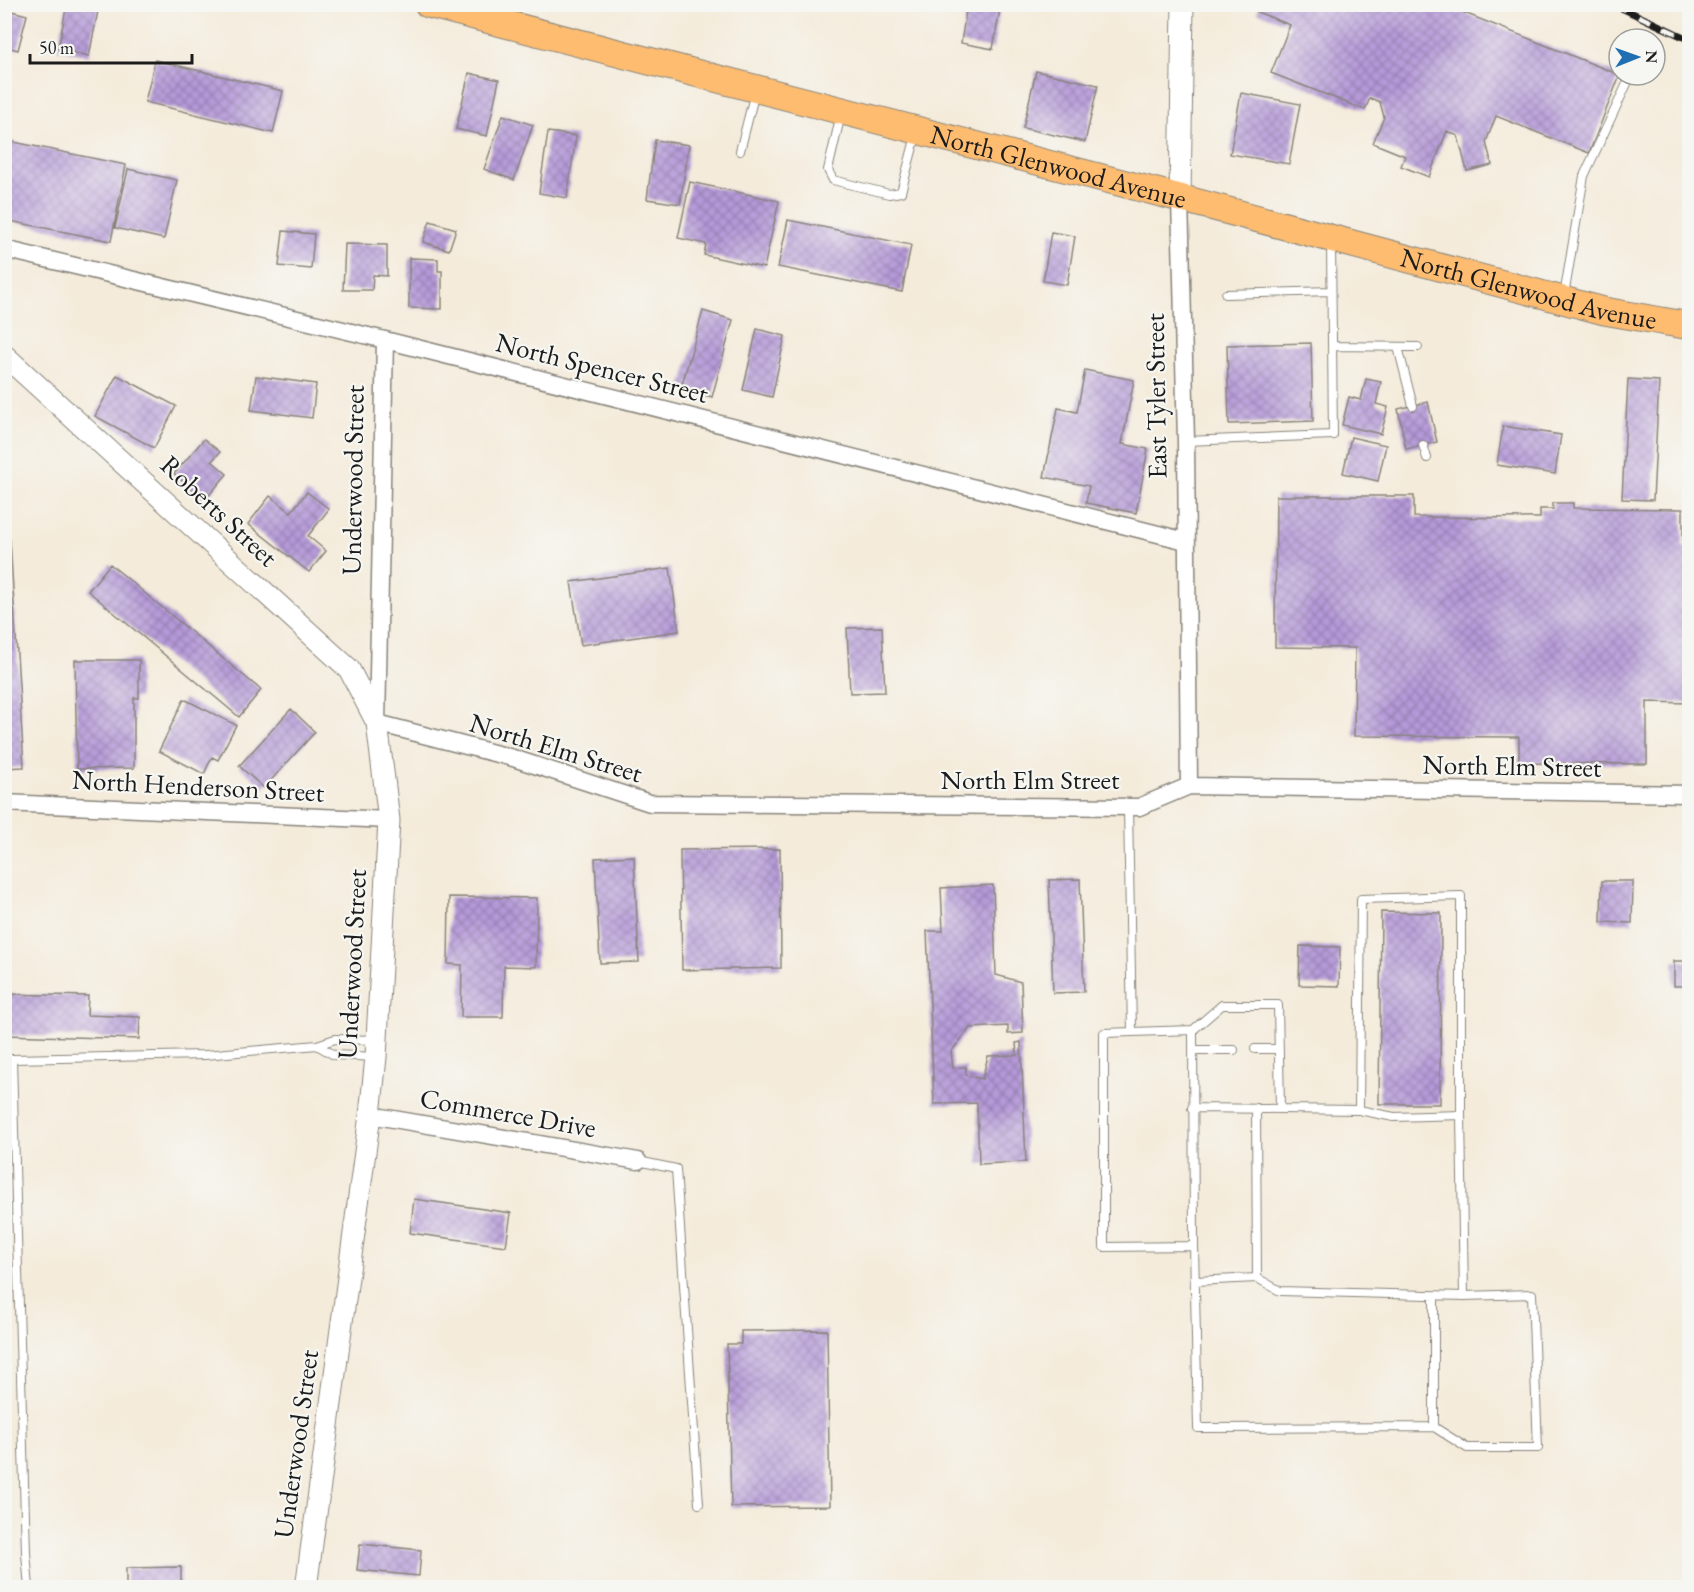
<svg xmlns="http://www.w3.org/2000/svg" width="1694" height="1592" font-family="'EB Garamond',serif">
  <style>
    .building { fill: url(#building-cross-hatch) }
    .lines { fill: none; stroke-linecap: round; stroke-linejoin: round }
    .service-casing { stroke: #88847b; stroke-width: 10 }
    .minor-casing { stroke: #88847b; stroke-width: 19 }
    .tertiary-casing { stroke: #88847b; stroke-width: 23 }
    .primary-casing { stroke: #88847b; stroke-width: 29 }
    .service { stroke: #fff; stroke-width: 8 }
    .minor { stroke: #fff; stroke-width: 16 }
    .tertiary { stroke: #fff; stroke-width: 21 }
    .primary { stroke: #fdbc70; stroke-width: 27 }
    .rail-casing { stroke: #1c1c1c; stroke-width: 7 }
    .rail { stroke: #f6f6f2; stroke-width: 4.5; stroke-dasharray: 14; stroke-linecap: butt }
    .labels { text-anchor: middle; stroke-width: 4.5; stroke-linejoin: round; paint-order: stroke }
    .street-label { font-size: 27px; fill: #1c1c1c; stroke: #f6f6f2 }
  </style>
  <defs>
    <pattern id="building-cross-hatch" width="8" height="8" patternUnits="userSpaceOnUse" patternTransform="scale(1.5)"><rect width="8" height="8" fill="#b69ad9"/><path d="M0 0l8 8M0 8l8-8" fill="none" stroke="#937daf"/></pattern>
  </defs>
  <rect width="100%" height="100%" fill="#f6f6f2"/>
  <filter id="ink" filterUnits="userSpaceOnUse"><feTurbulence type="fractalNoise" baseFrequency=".0167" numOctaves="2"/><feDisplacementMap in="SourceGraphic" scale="12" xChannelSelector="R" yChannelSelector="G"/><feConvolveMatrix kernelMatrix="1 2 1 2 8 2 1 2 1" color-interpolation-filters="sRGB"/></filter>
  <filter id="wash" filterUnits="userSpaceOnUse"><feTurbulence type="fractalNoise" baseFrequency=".008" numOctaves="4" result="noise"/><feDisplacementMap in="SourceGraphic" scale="24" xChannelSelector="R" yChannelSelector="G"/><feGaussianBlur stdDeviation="1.35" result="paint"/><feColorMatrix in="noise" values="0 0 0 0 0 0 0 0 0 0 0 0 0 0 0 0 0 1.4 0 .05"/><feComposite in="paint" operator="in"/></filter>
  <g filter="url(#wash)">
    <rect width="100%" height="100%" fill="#f4ebda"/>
    <g id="blocks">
      <!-- building -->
      <path class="building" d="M 67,4 L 99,6 L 89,56 L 58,49 Z
        M 967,4 L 1001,4 L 993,49 L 961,43 Z
        M 1260,4 L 1442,4 L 1620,75 L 1589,153 L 1496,116 L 1486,142 L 1492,165 L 1467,171 L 1458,136 L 1447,131 L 1429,177 L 1401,166 L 1405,156 L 1373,143 L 1384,117 L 1380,102 L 1370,98 L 1365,110 L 1271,73 L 1290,25 L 1257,12 Z
        M 4,9 L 27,15 L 18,50 L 4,46 Z
        M 155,60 L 283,91 L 273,133 L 145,102 Z
        M 1036,71 L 1098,85 L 1085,142 L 1023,128 Z
        M 469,73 L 499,80 L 487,136 L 456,129 Z
        M 1241,93 L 1300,104 L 1289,164 L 1230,154 Z
        M 503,115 L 533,125 L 514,180 L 484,169 Z
        M 548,132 L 576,136 L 567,198 L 539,193 Z
        M 4,140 L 126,165 L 111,241 L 4,220 Z
        M 655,140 L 689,145 L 680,204 L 647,199 Z
        M 128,169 L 177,180 L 164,239 L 115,228 Z
        M 690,182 L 779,201 L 764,268 L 704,255 L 706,244 L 678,238 Z
        M 788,220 L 911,245 L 902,292 L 778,267 Z
        M 430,221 L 456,229 L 449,250 L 423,242 Z
        M 283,231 L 314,234 L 311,269 L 279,266 Z
        M 1051,232 L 1075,236 L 1067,285 L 1043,281 Z
        M 345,244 L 387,245 L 387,276 L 373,275 L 372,290 L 343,290 Z
        M 409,258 L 438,259 L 438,271 L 442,271 L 442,309 L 409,308 Z
        M 703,311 L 733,320 L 712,397 L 681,388 Z
        M 757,329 L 785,336 L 772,397 L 743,390 Z
        M 1311,343 L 1313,421 L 1229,424 L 1227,345 Z
        M 1085,370 L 1134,380 L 1122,444 L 1148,449 L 1136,513 L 1086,503 L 1089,486 L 1044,477 L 1058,408 L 1077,412 Z
        M 117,375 L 176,406 L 154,448 L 95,416 Z
        M 256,376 L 316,384 L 312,418 L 251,410 Z
        M 1366,379 L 1381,382 L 1376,404 L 1388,407 L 1381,434 L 1342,425 L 1349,397 L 1361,400 Z
        M 1628,379 L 1659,381 L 1653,500 L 1622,499 Z
        M 1428,402 L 1437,442 L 1406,449 L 1398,409 Z
        M 1503,426 L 1561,435 L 1555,474 L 1497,465 Z
        M 1351,437 L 1386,445 L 1378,481 L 1343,473 Z
        M 204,439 L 220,452 L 212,461 L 227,474 L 205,500 L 174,474 Z
        M 307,492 L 329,509 L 308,536 L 326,551 L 309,572 L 248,524 L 270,496 L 291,512 Z
        M 1276,496 L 1414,496 L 1414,517 L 1540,518 L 1540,509 L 1553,509 L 1553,503 L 1573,503 L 1573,508 L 1683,509 L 1683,547 L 1690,547 L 1690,703 L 1647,702 L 1647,764 L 1519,763 L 1519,737 L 1354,736 L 1355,648 L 1275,647 Z
        M 10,540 L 24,767 L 4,768 L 4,541 Z
        M 110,564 L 261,690 L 239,717 L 88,591 Z
        M 670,568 L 679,631 L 581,645 L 571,582 Z
        M 882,627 L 885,692 L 850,693 L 847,628 Z
        M 75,660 L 139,660 L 139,698 L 134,698 L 134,768 L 77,769 Z
        M 184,699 L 236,725 L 218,760 L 212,757 L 204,774 L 159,751 Z
        M 291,709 L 315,732 L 264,788 L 239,766 Z
        M 780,849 L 781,968 L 682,970 L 680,850 Z
        M 634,856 L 639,962 L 600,963 L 595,858 Z
        M 1080,879 L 1084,992 L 1053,993 L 1049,880 Z
        M 1602,881 L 1633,881 L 1632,923 L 1601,922 Z
        M 993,885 L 996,975 L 1021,982 L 1023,1033 L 1008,1034 L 1008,1026 L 970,1028 L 951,1052 L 953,1068 L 966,1067 L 966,1075 L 982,1079 L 988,1056 L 1017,1055 L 1016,1043 L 1021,1042 L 1026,1162 L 979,1164 L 977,1103 L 934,1104 L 927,931 L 943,931 L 941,888 Z
        M 449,897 L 537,898 L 536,967 L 504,966 L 503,1017 L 461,1017 L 462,965 L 448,964 Z
        M 1381,912 L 1441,913 L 1440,1104 L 1379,1104 Z
        M 1300,946 L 1340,947 L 1339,986 L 1299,985 Z
        M 1674,961 L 1690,961 L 1690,986 L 1674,986 Z
        M 4,994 L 88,996 L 87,1015 L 140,1017 L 139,1039 L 4,1035 Z
        M 414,1199 L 511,1213 L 506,1246 L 410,1233 Z
        M 827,1330 L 830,1506 L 731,1507 L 727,1344 L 741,1344 L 741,1331 Z
        M 360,1544 L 421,1550 L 419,1576 L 357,1570 Z
        M 181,1567 L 181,1588 L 126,1588 L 126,1568 Z"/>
    </g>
  </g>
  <g filter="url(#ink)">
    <use href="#blocks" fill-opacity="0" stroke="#88847b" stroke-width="1.5"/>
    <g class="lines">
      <defs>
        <path id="service" d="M 841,114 L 828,170 L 833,180 L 889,194 L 901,192 L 917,132
          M 740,151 L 755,92
          M 1226,294 L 1331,291
          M 1564,296 L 1584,176 L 1631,75
          M 1333,346 L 1418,347
          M 1398,347 L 1413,406
          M 1186,441 L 1333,435 L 1331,243
          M 1423,445 L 1427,458
          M 1128,807 L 1132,1032 L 1193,1030 L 1194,1246 L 1104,1247 L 1104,1033 L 1132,1032
          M 1193,1030 L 1222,1005 L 1278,1005 L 1280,1108
          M 1255,1049 L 1279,1049
          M 1193,1050 L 1234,1050
          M 375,1057 L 334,1055 L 317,1045 L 335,1039 L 376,1040
          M 4,1059 L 12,1059 L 26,1553 L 29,1588
          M 12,1059 L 205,1055 L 317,1045
          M 1192,1108 L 1359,1110 L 1394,1117 L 1461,1115 L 1461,896 L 1361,899 L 1359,1110
          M 1256,1108 L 1257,1278 L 1280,1291 L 1464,1296 L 1461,1115
          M 638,1161 L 676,1169 L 699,1504
          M 1194,1246 L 1198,1428 L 1434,1427 L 1434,1296
          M 1195,1281 L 1257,1278
          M 1434,1427 L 1467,1448 L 1538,1448 L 1532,1294 L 1464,1296"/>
        <path id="minor" d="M 1180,198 L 1186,441 L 1189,786
          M 4,249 L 385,340 L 1186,541
          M 385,340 L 377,723 L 513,758 L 650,803 L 1139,807 L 1189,786 L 1690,794
          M 4,803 L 389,820
          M 370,1115 L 638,1161"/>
        <path id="tertiary" d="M 1180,198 L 1183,4
          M 4,355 L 349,669 L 377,723 L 389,820 L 376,1057 L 370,1115 L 306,1588"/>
        <g id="primary">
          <path id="s1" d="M 428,4 L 1180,198 L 1604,311 L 1690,326"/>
        </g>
      </defs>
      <!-- service casing -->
      <use href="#service" class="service-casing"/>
      <!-- minor casing -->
      <use href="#minor" class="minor-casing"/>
      <!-- tertiary casing -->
      <use href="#tertiary" class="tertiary-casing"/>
      <!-- primary casing -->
      <use href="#primary" class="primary-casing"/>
      <!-- service -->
      <use href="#service" class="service"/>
      <!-- minor -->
      <use href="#minor" class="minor"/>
      <!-- tertiary -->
      <use href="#tertiary" class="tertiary"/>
      <!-- primary -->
      <use href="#primary" class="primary"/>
      <defs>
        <path id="rail" d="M 1613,4 L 1690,40"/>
      </defs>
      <!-- rail casing -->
      <use href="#rail" class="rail-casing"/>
      <!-- rail -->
      <use href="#rail" class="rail"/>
    </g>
  </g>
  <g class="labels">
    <!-- street labels -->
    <g class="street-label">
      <text dy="9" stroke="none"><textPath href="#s1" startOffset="651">North Glenwood Avenue</textPath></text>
      <text dy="9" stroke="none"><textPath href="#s1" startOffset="1137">North Glenwood Avenue</textPath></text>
      <text transform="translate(602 368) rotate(14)" y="9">North Spencer Street</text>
      <text transform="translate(1156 396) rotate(-91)" y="9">East Tyler Street</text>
      <text transform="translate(353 480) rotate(-89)" y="9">Underwood Street</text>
      <text transform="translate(219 511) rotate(43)" y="9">Roberts Street</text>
      <text transform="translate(556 748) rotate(17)" y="9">North Elm Street</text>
      <text transform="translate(1512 766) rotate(1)" y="9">North Elm Street</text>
      <text x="1030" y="789">North Elm Street</text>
      <text transform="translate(198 786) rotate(3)" y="9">North Henderson Street</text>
      <text transform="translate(352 964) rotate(-87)" y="9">Underwood Street</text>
      <text transform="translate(508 1113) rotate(10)" y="9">Commerce Drive</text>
      <text transform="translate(296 1444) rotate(-82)" y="9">Underwood Street</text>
    </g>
  </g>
  <!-- margin -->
  <rect width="1694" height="1592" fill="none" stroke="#f6f6f2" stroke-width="24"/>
  <!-- north arrow -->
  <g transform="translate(1637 57) rotate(89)"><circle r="28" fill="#f6f6f2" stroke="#9f9f9c" stroke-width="1.5"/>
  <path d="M0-4.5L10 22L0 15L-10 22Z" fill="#1f6fb2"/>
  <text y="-9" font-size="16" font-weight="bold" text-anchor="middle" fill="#1c1c1c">N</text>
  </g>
  <!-- scale -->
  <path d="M30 54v9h162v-9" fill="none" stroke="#1c1c1c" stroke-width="3"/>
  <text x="39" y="54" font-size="18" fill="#1c1c1c" stroke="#f6f6f2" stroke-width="4.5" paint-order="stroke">50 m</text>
</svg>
